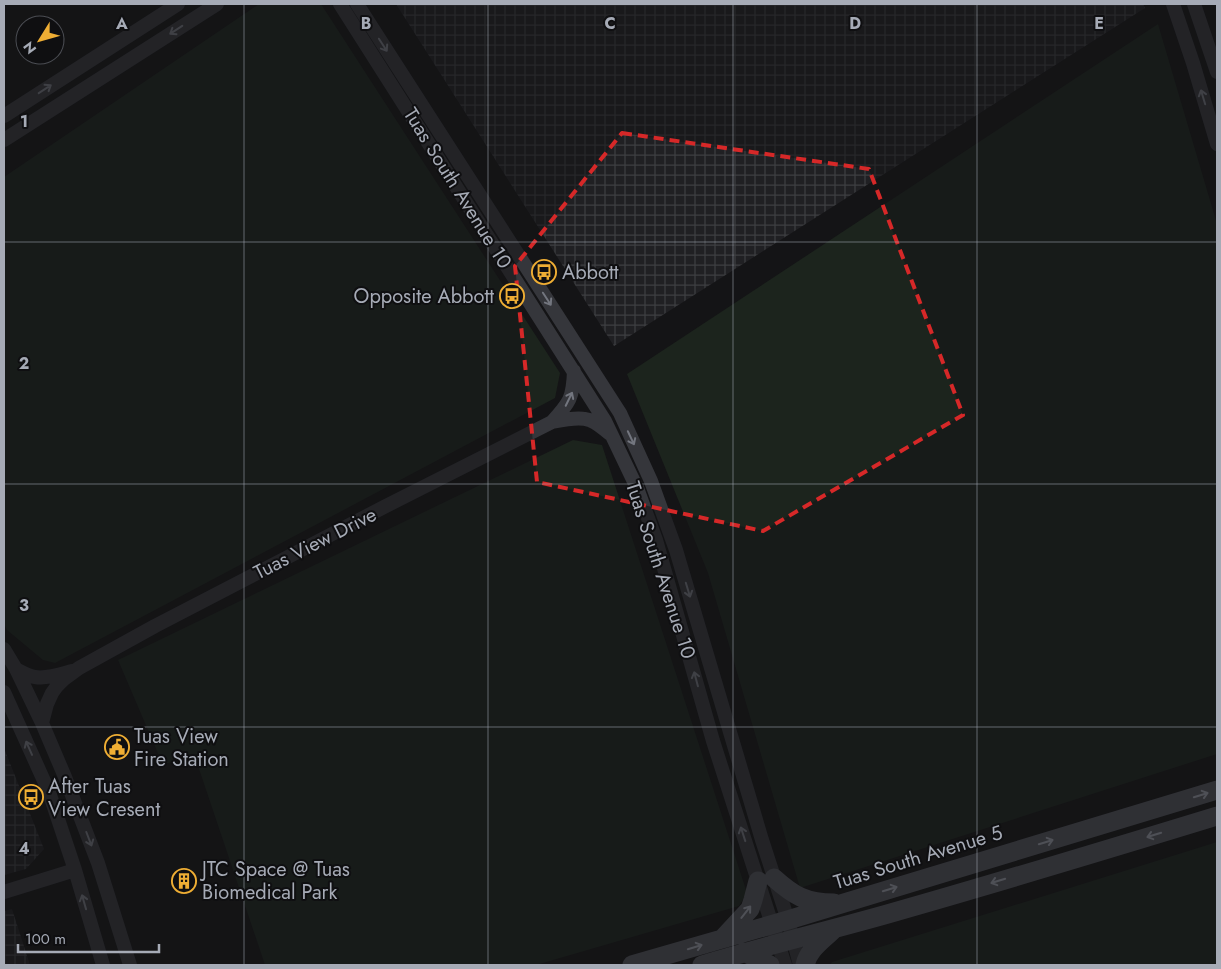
<svg xmlns="http://www.w3.org/2000/svg" width="1221" height="969" font-family="Jost,sans-serif">
  <style>
    .industrial { fill: url(#industrial-grid) }
    .grass { fill: #1c241d }
    .lines { fill: none; stroke-linecap: round; stroke-linejoin: round }
    .minor { stroke: #35363b; stroke-width: 14 }
    .major { stroke: #51535a; stroke-width: 19 }
    .oneway { stroke: #73767f }
    .oneway2 { stroke: #9599a4 }
    .marked { fill: none; stroke: #d62828; stroke-width: 4; stroke-dasharray: 10 6; stroke-linejoin: round }
    .grid { fill: none; stroke: #a6abb6; stroke-width: 1; stroke-opacity: 0.55 }
    .labels { text-anchor: middle; stroke-width: 4; stroke-linejoin: round; paint-order: stroke }
    .street-label { font-size: 20px; fill: #a6abb6; stroke: #0f0f11 }
    .poi-label { font-size: 20px; fill: #a6abb6; stroke: #0f0f11; text-anchor: start }
    .grid-label { font-size: 16px; text-anchor: middle; font-weight: bold; fill: #a6abb6; stroke: #0f0f11; stroke-width: 4; stroke-linejoin: round; paint-order: stroke }
  </style>
  <defs>
    <pattern id="industrial-grid" width="8" height="8" patternUnits="userSpaceOnUse" patternTransform="scale(1.25)"><rect width="8" height="8" fill="#202023"/><path d="M0 4h8M4 0v8" fill="none" stroke="#3d3e41"/></pattern>
  </defs>
  <rect width="100%" height="100%" fill="#141416"/>
  <!-- industrial -->
  <path class="industrial" d="M 396,4 L 1143,4 L 1145,8 L 614,346 Z
    M 4,748 L 44,849 L 26,869 L 4,875 Z
    M 12,909 L 30,965 L 4,965 L 4,911 Z"/>
  <!-- grass -->
  <path class="grass" d="M 259,4 L 321,4 L 560,373 L 555,398 L 55,663 L 43,660 L 7,630 L 4,624 L 4,177 Z
    M 1158,24 L 1217,224 L 1217,754 L 800,888 L 708,573 L 627,374 Z
    M 573,440 L 602,445 L 747,893 L 739,906 L 536,965 L 265,965 L 194,754 L 163,765 L 118,660 Z
    M 1217,842 L 1217,965 L 830,965 L 832,962 Z"/>
  <g class="lines">
    <!-- minor -->
    <path class="minor" d="M 340,4 L 605,421 L 637,488 L 656,540 L 713,741 L 785,965
      M 357,4 L 620,413 L 651,481 L 676,550 L 762,840 L 788,920 L 800,965
      M 1173,4 L 1193,63 L 1217,144
      M 1194,4 L 1217,72
      M 4,116 L 178,4
      M 4,140 L 217,4
      M 552,422 C 570,402 573,398 574,371
      M 4,649 L 16,669 L 42,723 L 65,777 L 98,863 L 130,965
      M 16,669 C 22,672 28,676 35,677 C 47,679 61,674 72,671
      M 4,692 L 49,792 L 75,870 L 103,965
      M 42,723 L 47,704 L 52,693 L 57,686 L 64,679 L 79,668 L 155,626 L 384,507 L 552,422 C 562,420 576,417 585,419 C 595,420 602,428 610,434
      M 4,892 L 75,870"/>
    <!-- major -->
    <path class="major" d="M 774,878 C 794,896 806,903 834,903
      M 724,937 L 750,909 L 753,900 L 758,881
      M 744,952 L 770,965
      M 632,965 L 788,920 L 1217,790
      M 702,965 C 764,946 828,931 891,913 C 1000,882 1109,849 1217,816
      M 805,965 C 808,950 822,941 833,930"/>
  </g>
  <!-- one-way arrows -->
  <defs><path id="oneway-shaft" d="M-6 0H5M1.5-3L5.5 0L1.5 3" fill="none" stroke-width="1.6" stroke-linecap="round" stroke-linejoin="round" transform="scale(1.25)"/></defs>
  <g class="oneway">
    <use href="#oneway-shaft" transform="translate(176 30) rotate(147)"/>
    <use href="#oneway-shaft" transform="translate(383 45) rotate(57)"/>
    <use href="#oneway-shaft" transform="translate(45 89) rotate(-33)"/>
    <use href="#oneway-shaft" transform="translate(1203 97) rotate(-107)"/>
    <use href="#oneway-shaft" transform="translate(547 299) rotate(57)"/>
    <use href="#oneway-shaft" transform="translate(569 399) rotate(-64)"/>
    <use href="#oneway-shaft" transform="translate(631 438) rotate(65)"/>
    <use href="#oneway-shaft" transform="translate(688 590) rotate(73)"/>
    <use href="#oneway-shaft" transform="translate(696 679) rotate(-105)"/>
    <use href="#oneway-shaft" transform="translate(29 748) rotate(-114)"/>
    <use href="#oneway-shaft" transform="translate(743 834) rotate(-108)"/>
    <use href="#oneway-shaft" transform="translate(89 839) rotate(69)"/>
    <use href="#oneway-shaft" transform="translate(84 902) rotate(-106)"/>
  </g>
  <g class="oneway2">
    <use href="#oneway-shaft" transform="translate(1201 795) rotate(-17)"/>
    <use href="#oneway-shaft" transform="translate(1154 835) rotate(163)"/>
    <use href="#oneway-shaft" transform="translate(1046 842) rotate(-17)"/>
    <use href="#oneway-shaft" transform="translate(998 881) rotate(163)"/>
    <use href="#oneway-shaft" transform="translate(890 889) rotate(-17)"/>
    <use href="#oneway-shaft" transform="translate(746 912) rotate(-52)"/>
    <use href="#oneway-shaft" transform="translate(695 947) rotate(-17)"/>
  </g>
  <!-- marked area -->
  <path d="M0 0H1221V969H0ZM 622,133 L 869,169 L 963,415 L 763,531 L 537,482 L 515,266 Z" fill="#141416" fill-opacity=".55" fill-rule="evenodd"/>
  <path class="marked" d="M 622,133 L 869,169 L 963,415 L 763,531 L 537,482 L 515,266 Z"/>
  <!-- grid -->
  <path class="grid" d="M 244,4 L 244,965M 488,4 L 488,965M 733,4 L 733,965M 977,4 L 977,965M 4,242 L 1217,242M 4,484 L 1217,484M 4,727 L 1217,727"/>
  <!-- icons -->
  <defs>
    <symbol id="bus-ring" viewBox="-11 -11 22 22"><circle r="9.5" fill="#0f0f11" stroke="#efae34" stroke-width="1.5"/><path d="M-5-6H5V4H4V6H2V4H-2V6H-4V4H-5ZM-3.5-4V0h7V-4ZM-3.5 1.2v1.5H-2V1.2ZM2 1.2v1.5H3.5V1.2Z" fill="#efae34"/></symbol>
    <symbol id="civic-ring" viewBox="-11 -11 22 22"><circle r="9.5" fill="#0f0f11" stroke="#efae34" stroke-width="1.5"/><path d="M-.6-6.5H3V-4.5H.6V-3L4-1V1h2V6H-6V1h2V-1L-.6-3ZM-1.2 2.5V6h2.4V2.5Z" fill="#efae34"/></symbol>
    <symbol id="building-ring" viewBox="-11 -11 22 22"><circle r="9.5" fill="#0f0f11" stroke="#efae34" stroke-width="1.5"/><path d="M-4-6H4V6H1V3H-1V6H-4ZM-2.5-4.3h1.7v1.8h-1.7ZM.8-4.3h1.7v1.8H.8ZM-2.5-1h1.7V.8h-1.7ZM.8-1h1.7V.8H.8Z" fill="#efae34"/></symbol>
  </defs>
  <g fill-rule="evenodd">
    <use href="#bus-ring" x="530" y="258" width="28" height="28"/>
    <use href="#bus-ring" x="498" y="282" width="28" height="28"/>
    <use href="#civic-ring" x="103" y="733" width="28" height="28"/>
    <use href="#bus-ring" x="17" y="783" width="28" height="28"/>
    <use href="#building-ring" x="170" y="867" width="28" height="28"/>
  </g>
  <g class="labels">
    <!-- street labels -->
    <g class="street-label">
      <text transform="translate(458 188) rotate(58)" y="7">Tuas South Avenue 10</text>
      <text transform="translate(315 543) rotate(-27)" y="7">Tuas View Drive</text>
      <text transform="translate(661 570) rotate(72)" y="7">Tuas South Avenue 10</text>
      <text transform="translate(918 857) rotate(-17)" y="7">Tuas South Avenue 5</text>
    </g>
    <!-- poi labels -->
    <g class="poi-label">
      <text x="562" y="279">Abbott</text>
      <text x="494" y="303" text-anchor="end">Opposite Abbott</text>
      <text x="134" y="743">Tuas View<tspan x="134" dy="23">Fire Station</tspan></text>
      <text x="48" y="793">After Tuas<tspan x="48" dy="23">View Cresent</tspan></text>
      <text x="202" y="876">JTC Space @ Tuas<tspan x="202" dy="23">Biomedical Park</tspan></text>
    </g>
  </g>
  <g class="grid-label">
    <text x="122" y="29">A</text>
    <text x="366" y="29">B</text>
    <text x="610" y="29">C</text>
    <text x="855" y="29">D</text>
    <text x="1099" y="29">E</text>
    <text x="24" y="127">1</text>
    <text x="24" y="369">2</text>
    <text x="24" y="611">3</text>
    <text x="24" y="854">4</text>
  </g>
  <!-- border -->
  <rect width="1221" height="969" fill="none" stroke="#a6abb6" stroke-width="10"/>
  <!-- north arrow -->
  <g transform="translate(40 40) rotate(233)"><circle r="24" fill="#0f0f11" stroke="#4b4d53"/>
  <path d="M0-4L9 19L0 12L-9 19Z" fill="#efae34"/>
  <text y="-8" font-size="14" font-weight="bold" text-anchor="middle" fill="#a6abb6">N</text>
  </g>
  <!-- scale -->
  <path d="M18 944v8h141v-8" fill="none" stroke="#a6abb6" stroke-width="2.5"/>
  <text x="25" y="944" font-size="15" fill="#a6abb6" stroke="#0f0f11" stroke-width="4" paint-order="stroke">100 m</text>
</svg>
